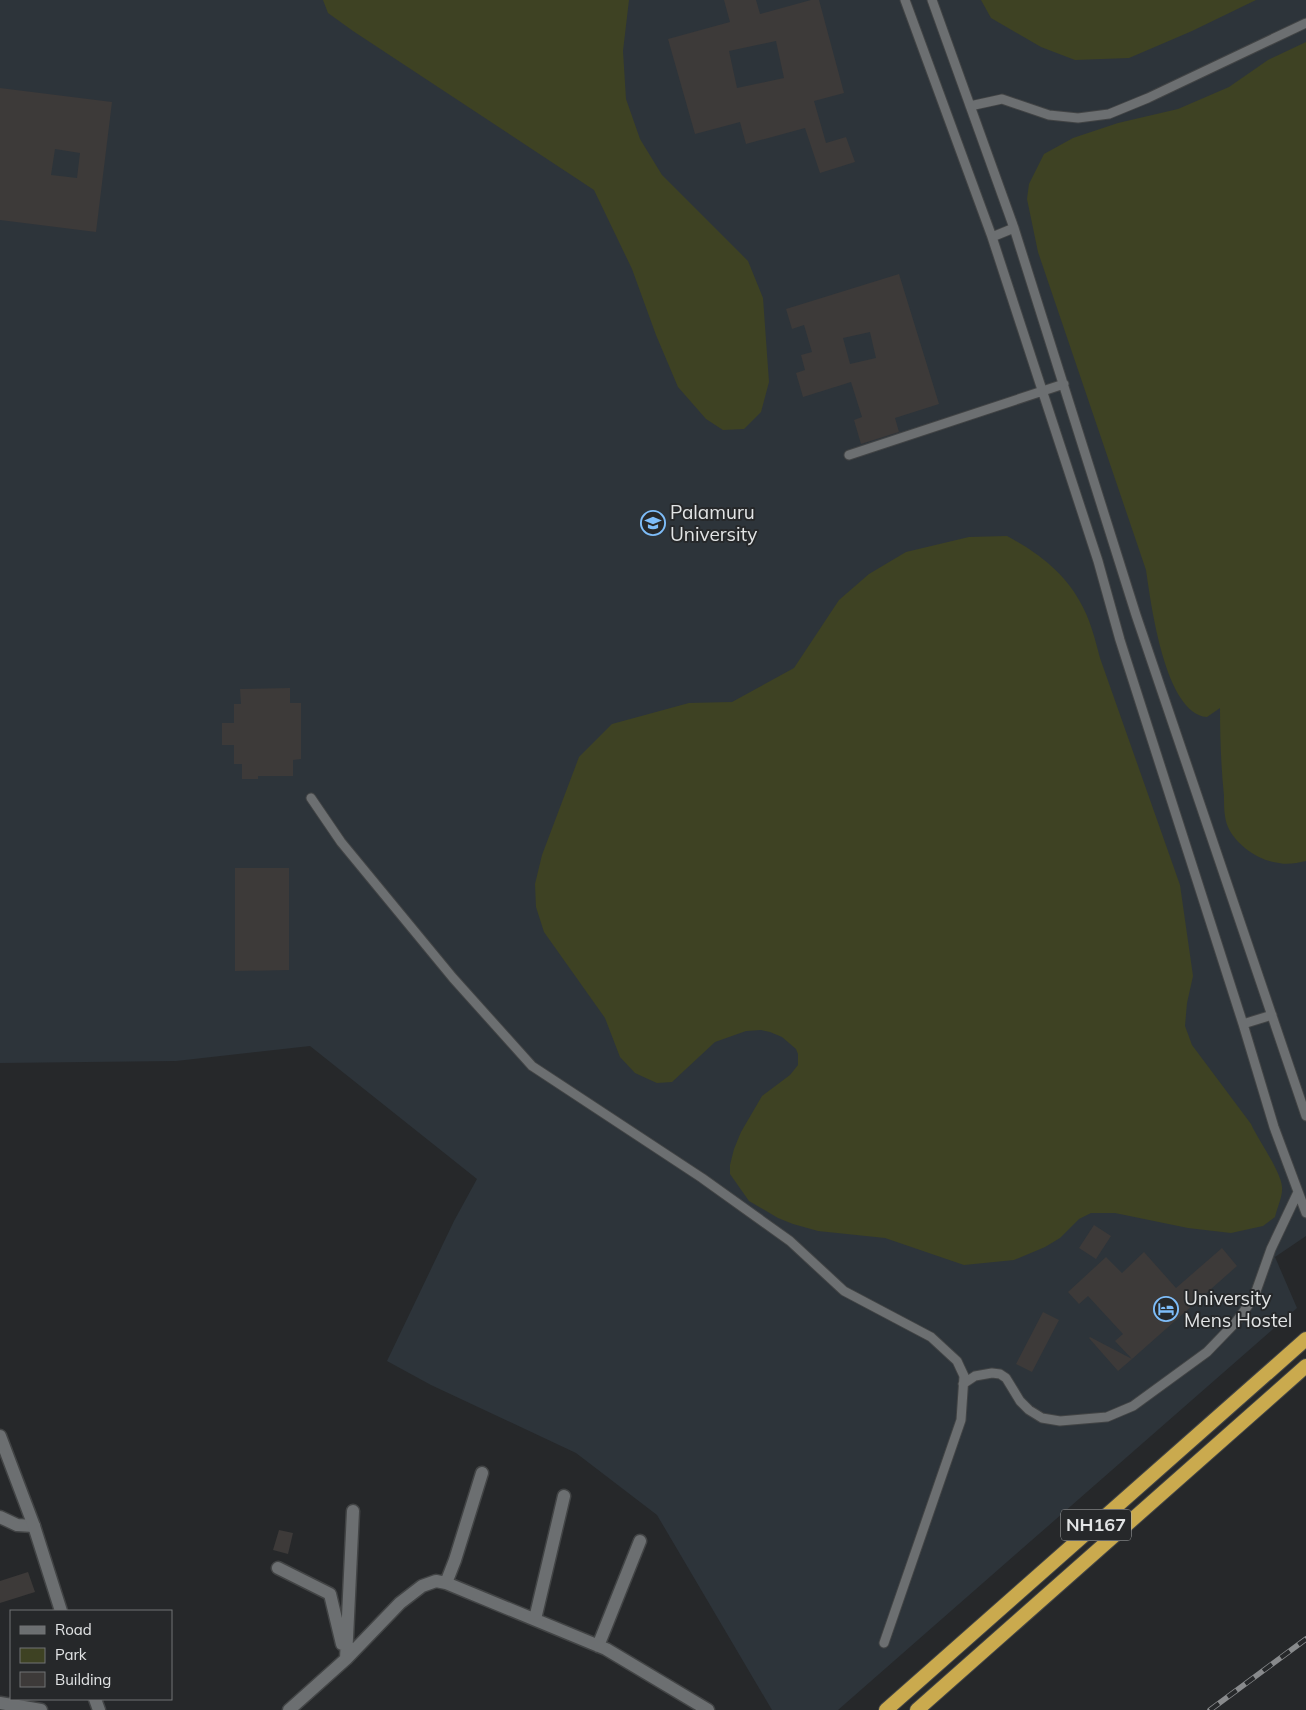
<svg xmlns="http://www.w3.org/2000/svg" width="1306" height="1710" font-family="Mulish,sans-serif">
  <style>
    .built { fill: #2d343a }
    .green { fill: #3e4223 }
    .building { fill: #3d3a39; fill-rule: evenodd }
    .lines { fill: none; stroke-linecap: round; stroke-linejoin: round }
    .service-casing { stroke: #424445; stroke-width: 11 }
    .minor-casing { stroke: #424445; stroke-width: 15 }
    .tertiary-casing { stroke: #424445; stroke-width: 15 }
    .trunk-casing { stroke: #424445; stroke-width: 16 }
    .service { stroke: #6c6f71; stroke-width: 9 }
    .minor { stroke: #6c6f71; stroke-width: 12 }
    .tertiary { stroke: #6c6f71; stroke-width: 12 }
    .trunk { stroke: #caaa4e; stroke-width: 14 }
    .rail-casing { stroke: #888a8c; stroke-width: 5.5 }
    .rail { stroke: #26282a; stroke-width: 4; stroke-dasharray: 11; stroke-linecap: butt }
    .labels { text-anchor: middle; stroke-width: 4; stroke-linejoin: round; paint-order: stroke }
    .shield { fill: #26282a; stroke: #aaacad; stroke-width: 1 }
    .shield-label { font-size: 18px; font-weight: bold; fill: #e2e4e5 }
    .poi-label { font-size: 19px; fill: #e2e4e5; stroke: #26282a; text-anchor: start }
  </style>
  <rect width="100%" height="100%" fill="#26282a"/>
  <!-- built -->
  <path class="built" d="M 0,0 L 1306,0 L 1306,1236 L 1275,1257 L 1297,1308 L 838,1710 L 772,1710 L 657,1515 L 576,1453 L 431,1385 L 387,1361 L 454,1221 L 477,1179 L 310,1046 L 176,1061 L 0,1063 Z"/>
  <!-- green -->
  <path class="green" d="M 323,0 L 629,0 L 623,51 L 626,99 L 640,139 L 662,175 L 748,261 L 763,298 L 769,382 L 761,412 L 744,429 L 723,430 L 706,419 L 678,387 L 656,335 L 632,269 L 594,190 L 353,31 L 328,13 Z
    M 981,0 L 1256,0 L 1192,31 L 1129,58 L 1075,60 L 1041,47 L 991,18 Z
    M 1306,42 L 1306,861 C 1297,863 1288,865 1279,863 C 1259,861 1236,845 1228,827 C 1224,818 1224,806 1224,796 C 1221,767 1220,737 1220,708 L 1207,717 C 1165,714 1151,604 1146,570 L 1038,252 L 1027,199 L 1029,184 L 1044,154 L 1073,138 L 1118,123 L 1178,109 L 1229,87 L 1268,60 Z
    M 1007,536 C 1035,551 1063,571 1079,600 C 1090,618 1095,639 1100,658 L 1180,885 L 1193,976 L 1187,1003 L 1185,1026 L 1192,1045 L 1251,1124 C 1258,1140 1281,1171 1282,1187 C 1283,1196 1277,1208 1275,1217 L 1263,1226 L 1231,1233 L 1188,1228 L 1115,1213 L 1091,1213 L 1079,1219 L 1060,1238 L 1045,1247 L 1014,1260 L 964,1265 L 885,1238 L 818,1231 L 793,1224 L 778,1218 L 749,1201 L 730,1174 L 730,1165 L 734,1149 L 741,1132 L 762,1096 L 790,1075 L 798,1065 L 798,1054 L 796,1049 L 782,1037 L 770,1032 L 761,1030 L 746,1031 L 715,1042 L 672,1082 L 657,1083 L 648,1079 L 635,1073 L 620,1057 L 605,1018 L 544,932 L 536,907 L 535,884 L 542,855 L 579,757 L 612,724 L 689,703 L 732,702 L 794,668 L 839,600 L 869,574 L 906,552 L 969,537 Z"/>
  <!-- building -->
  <path class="building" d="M 724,0 L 756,0 L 760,14 L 811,0 L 819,0 L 844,93 L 814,101 L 826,143 L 846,137 L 855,162 L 820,173 L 805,128 L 746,144 L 740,122 L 695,134 L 668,39 L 730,22 ZM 776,41 L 784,78 L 737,88 L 729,51 Z
    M 0,88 L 112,102 L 96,232 L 0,220 ZM 55,149 L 80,153 L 77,178 L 51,175 Z
    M 899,274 L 939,404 L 895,418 L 899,432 L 861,444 L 854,420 L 862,417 L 851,382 L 803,397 L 796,373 L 805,370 L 801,355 L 812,352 L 804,325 L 792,329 L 786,309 ZM 870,332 L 876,358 L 850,364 L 843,338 Z
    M 290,688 L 290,703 L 301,703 L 301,759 L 293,760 L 293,776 L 258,776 L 258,779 L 242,779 L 242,764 L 234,764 L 234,745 L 222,745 L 222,723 L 234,723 L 234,704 L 241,704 L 240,689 Z
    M 235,868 L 289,868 L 289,970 L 235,971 Z
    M 1094,1225 L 1111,1236 L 1096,1259 L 1079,1248 Z
    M 1222,1248 L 1237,1266 L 1132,1359 L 1115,1341 L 1123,1334 L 1088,1296 L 1079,1304 L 1068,1292 L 1106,1257 L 1122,1273 L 1144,1252 L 1176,1288 Z
    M 1043,1312 L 1059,1320 L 1032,1372 L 1016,1364 Z
    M 1090,1337 L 1132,1359 L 1118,1371 L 1089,1338 Z
    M 279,1530 L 293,1533 L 288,1554 L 273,1550 Z
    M 28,1572 L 35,1592 L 0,1603 L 0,1581 Z"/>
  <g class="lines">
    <defs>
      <path id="service" d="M 905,0 L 992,237 L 1098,561 L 1120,640 L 1243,1024 L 1274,1127 L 1306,1213
        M 932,0 L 1014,228 L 1136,615 L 1306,1116
        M 970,106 L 1002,99 L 1049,115 L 1078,118 L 1109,114 L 1148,98 L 1306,23
        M 992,237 L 1014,228
        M 849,455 L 1064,384
        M 311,798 L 341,842 L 453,978 L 532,1066 L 702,1178 L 790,1241 L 844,1291 L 931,1337 L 957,1361 L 964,1376 L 961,1420 L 884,1643
        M 1243,1024 L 1272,1015
        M 963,1384 L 975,1376 L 992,1373 L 1000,1374 L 1006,1378 L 1020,1401 L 1029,1410 L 1042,1418 L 1060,1421 L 1107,1417 L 1133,1406 L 1207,1352 L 1236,1322 L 1254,1297 L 1271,1249 L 1298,1192"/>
      <path id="minor" d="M 0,1517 L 17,1525 L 34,1526
        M 278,1568 L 330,1594 L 342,1644
        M 446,1583 L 455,1560 L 482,1473
        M 535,1619 L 564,1496
        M 598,1646 L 640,1541
        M 346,1659 L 353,1511
        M 0,1703 L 41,1710
        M 289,1710 L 346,1659 L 400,1603 L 422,1586 L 436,1581 L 446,1583 L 606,1649 L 708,1710"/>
      <path id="tertiary" d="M 0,1436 L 34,1526 L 61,1611
        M 95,1699 L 99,1710"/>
      <path id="trunk" d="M 886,1710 L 1306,1339
        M 917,1710 L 1306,1366"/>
    </defs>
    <!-- service casing -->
    <use href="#service" class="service-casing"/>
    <!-- minor casing -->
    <use href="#minor" class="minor-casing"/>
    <!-- tertiary casing -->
    <use href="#tertiary" class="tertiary-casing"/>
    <!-- trunk casing -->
    <use href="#trunk" class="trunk-casing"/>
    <!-- service -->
    <use href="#service" class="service"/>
    <!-- minor -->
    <use href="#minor" class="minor"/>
    <!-- tertiary -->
    <use href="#tertiary" class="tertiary"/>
    <!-- trunk -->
    <use href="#trunk" class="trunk"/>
    <defs>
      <path id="rail" d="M 1210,1710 L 1306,1639"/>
    </defs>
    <!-- rail casing -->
    <use href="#rail" class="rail-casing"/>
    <!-- rail -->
    <use href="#rail" class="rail"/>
  </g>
  <!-- icons -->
  <defs>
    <symbol id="university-ring" viewBox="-11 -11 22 22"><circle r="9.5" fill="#26282a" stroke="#7ebdf9" stroke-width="1.5"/><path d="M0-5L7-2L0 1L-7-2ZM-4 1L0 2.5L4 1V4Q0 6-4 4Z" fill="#7ebdf9"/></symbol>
    <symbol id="hotel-ring" viewBox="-11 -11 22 22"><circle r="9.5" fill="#26282a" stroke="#7ebdf9" stroke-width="1.5"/><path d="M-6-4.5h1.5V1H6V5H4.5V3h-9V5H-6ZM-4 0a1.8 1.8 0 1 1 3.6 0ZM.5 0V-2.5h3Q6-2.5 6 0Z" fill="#7ebdf9"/></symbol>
  </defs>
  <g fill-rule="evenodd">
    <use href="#university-ring" x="639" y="509" width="28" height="28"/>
    <use href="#hotel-ring" x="1152" y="1295" width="28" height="28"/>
  </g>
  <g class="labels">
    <!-- shield labels -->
    <rect class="shield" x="1061" y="1509.5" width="70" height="31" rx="4"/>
    <g class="shield-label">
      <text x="1096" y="1531">NH167</text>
    </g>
    <!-- poi labels -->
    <g class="poi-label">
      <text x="670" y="519">Palamuru<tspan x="670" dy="22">University</tspan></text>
      <text x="1184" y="1305">University<tspan x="1184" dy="22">Mens Hostel</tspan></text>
    </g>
  </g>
  <!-- legend -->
  <rect x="10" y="1610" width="162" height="90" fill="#26282a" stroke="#717375"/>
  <rect x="20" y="1626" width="25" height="8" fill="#6c6f71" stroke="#717375"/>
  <text x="55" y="1635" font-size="15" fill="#e2e4e5">Road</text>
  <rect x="20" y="1648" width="25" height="15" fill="#3e4223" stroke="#717375"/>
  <text x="55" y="1660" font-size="15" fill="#e2e4e5">Park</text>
  <rect x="20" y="1672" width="25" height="15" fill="#3d3a39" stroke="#717375"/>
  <text x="55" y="1685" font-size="15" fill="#e2e4e5">Building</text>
</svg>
